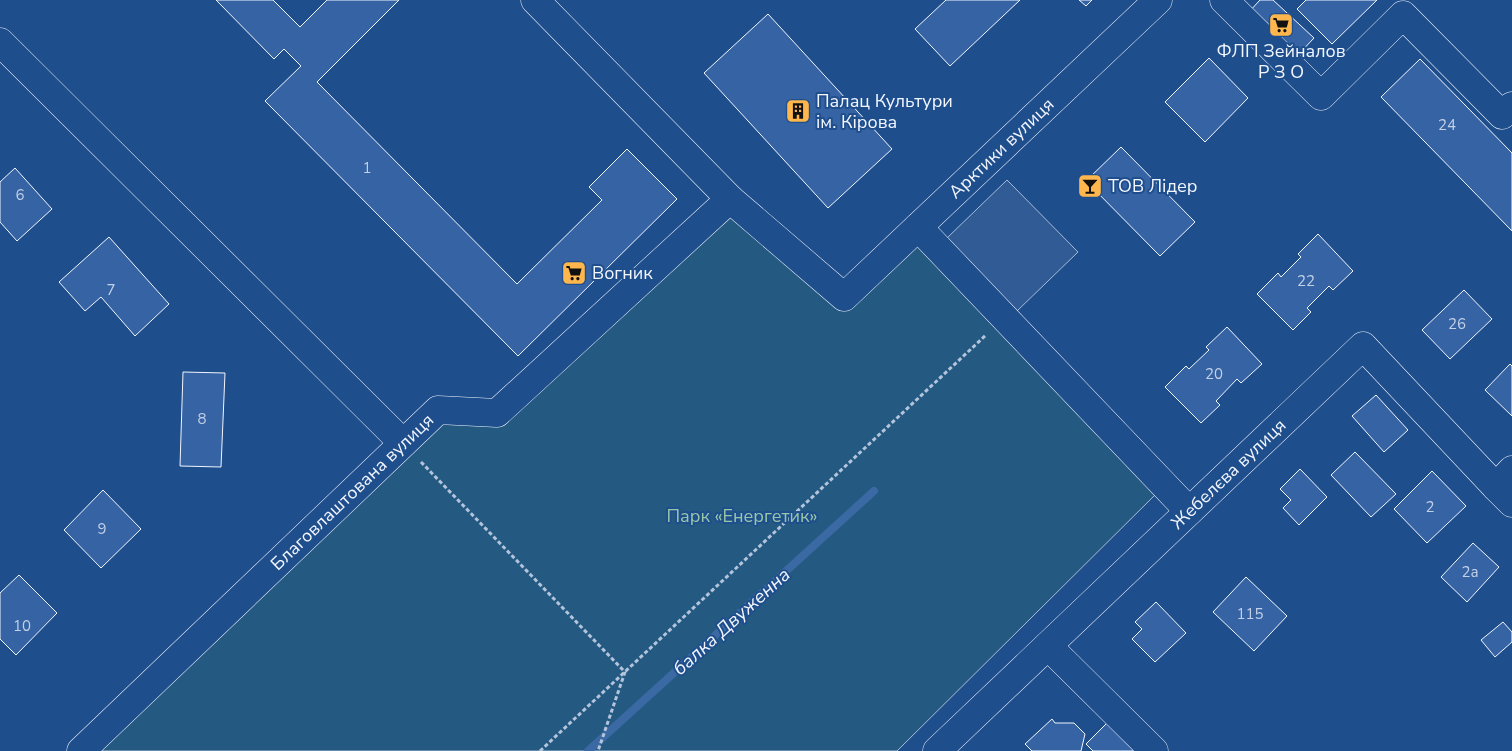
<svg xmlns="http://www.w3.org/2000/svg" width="1512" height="751" font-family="'Nunito Sans',sans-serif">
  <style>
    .green { fill: #245a82; stroke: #a8bbd7 }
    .parking { fill: #305b95; stroke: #a8bbd7 }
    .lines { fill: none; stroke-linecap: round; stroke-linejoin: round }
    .stream { stroke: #3b69a3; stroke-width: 8 }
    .building { fill: #3563a3; stroke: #f2f6ff }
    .minor-casing { stroke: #f2f6ff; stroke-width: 29 }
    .path { stroke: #b3c4dc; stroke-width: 3; stroke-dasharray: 4 2.5; stroke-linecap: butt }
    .minor { stroke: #1f4e8c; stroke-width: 28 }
    .labels { text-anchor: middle; stroke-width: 4; stroke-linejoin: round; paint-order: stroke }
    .number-label { font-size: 15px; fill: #c3d1e8 }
    .poi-label { font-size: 18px; fill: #f2f6ff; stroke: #1f4e8c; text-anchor: start }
    .street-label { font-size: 18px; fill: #f2f6ff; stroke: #1f4e8c }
    .park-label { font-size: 18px; fill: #97c8a6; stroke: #1f4e8c }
    .water-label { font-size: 19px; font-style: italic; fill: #f2f6ff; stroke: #1f4e8c }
  </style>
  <rect width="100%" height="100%" fill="#1f4e8c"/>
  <!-- green -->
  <path class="green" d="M 730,209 L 845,306 L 913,242 L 1161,489 L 897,751 L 97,751 L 441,420 L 498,421 Z"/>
  <!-- parking -->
  <path class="parking" d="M 1007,180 L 1078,252 L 1017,311 L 947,238 Z"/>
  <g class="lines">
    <!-- stream -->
    <path class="stream" d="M 588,751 L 874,491"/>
  </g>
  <!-- building -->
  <path class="building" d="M 216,0 L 273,0 L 300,27 L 327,0 L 399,0 L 317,82 L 517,284 L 602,200 L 589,187 L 627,149 L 677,199 L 518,356 L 265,101 L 301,66 L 284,49 L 274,59 Z
    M 946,0 L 1020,0 L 950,66 L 915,29 Z
    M 1079,0 L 1092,0 L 1086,6 Z
    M 1260,0 L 1273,0 L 1314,38 L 1296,57 L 1248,13 Z
    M 1306,0 L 1377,0 L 1332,44 L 1297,9 Z
    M 768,14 L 892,149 L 828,208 L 704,73 Z
    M 1209,58 L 1248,98 L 1205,142 L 1165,102 Z
    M 1420,59 L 1512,153 L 1512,231 L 1381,97 Z
    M 1121,147 L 1195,222 L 1160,256 L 1086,181 Z
    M 15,168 L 52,209 L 17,241 L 0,222 L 0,182 Z
    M 1318,234 L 1353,271 L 1333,290 L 1329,286 L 1307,308 L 1311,312 L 1293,330 L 1257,294 L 1278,273 L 1281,277 L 1301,257 L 1298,254 Z
    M 109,237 L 169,304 L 135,336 L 101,297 L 85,311 L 59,282 Z
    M 1464,290 L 1492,319 L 1450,359 L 1422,330 Z
    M 1227,327 L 1262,364 L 1241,383 L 1237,379 L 1216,401 L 1220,405 L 1201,423 L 1165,387 L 1186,366 L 1189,369 L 1209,350 L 1206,347 Z
    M 1510,364 L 1512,366 L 1512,416 L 1485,390 Z
    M 183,372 L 225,373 L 221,467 L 180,466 Z
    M 1376,395 L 1408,430 L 1384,452 L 1352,416 Z
    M 1355,452 L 1396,494 L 1371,517 L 1331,475 Z
    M 1300,469 L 1327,497 L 1299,525 L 1283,508 L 1291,500 L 1280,489 Z
    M 1432,471 L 1466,506 L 1427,543 L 1394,509 Z
    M 103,490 L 141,529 L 101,568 L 64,530 Z
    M 1473,543 L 1499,567 L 1467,602 L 1441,577 Z
    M 19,575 L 57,613 L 16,655 L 0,639 L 0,593 Z
    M 1246,577 L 1287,616 L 1254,651 L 1213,612 Z
    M 1156,602 L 1186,633 L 1155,662 L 1132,639 L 1142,629 L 1135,622 Z
    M 1503,622 L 1512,632 L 1512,642 L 1495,657 L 1481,640 Z
    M 1112,718 L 1145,751 L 1093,751 L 1086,744 Z
    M 1052,719 L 1055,723 L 1074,723 L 1085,734 L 1081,751 L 1032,751 L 1025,744 Z"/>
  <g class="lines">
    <defs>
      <g id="minor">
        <path d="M 535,0 L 730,199"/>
        <path d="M 1224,0 L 1321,96 L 1403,15 L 1502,115 L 1512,106"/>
        <path d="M 0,42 L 403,443"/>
        <path d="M 918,227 L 1189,511"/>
        <path d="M 1496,487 L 1512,503"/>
        <path d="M 1048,646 L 1154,751"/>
        <path id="s1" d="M 81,751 L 438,410 L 497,413 L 730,199 L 844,297 L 1158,0"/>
        <path id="s2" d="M 937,751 L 1363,346 L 1496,487 L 1512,470"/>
      </g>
    </defs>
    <!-- minor casing -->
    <use href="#minor" class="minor-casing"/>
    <!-- path -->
    <path class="path" d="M 421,462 L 625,672 L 598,751
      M 540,751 L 986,335"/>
    <!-- minor -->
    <use href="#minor" class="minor"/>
  </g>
  <!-- icons -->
  <defs>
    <symbol id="supermarket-square" viewBox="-11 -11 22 22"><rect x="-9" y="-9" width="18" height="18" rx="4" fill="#ffb74d" stroke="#1f4e8c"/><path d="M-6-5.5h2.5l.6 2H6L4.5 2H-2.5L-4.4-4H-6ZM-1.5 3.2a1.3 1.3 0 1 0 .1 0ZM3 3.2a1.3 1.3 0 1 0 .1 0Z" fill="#111"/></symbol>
    <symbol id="building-square" viewBox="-11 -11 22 22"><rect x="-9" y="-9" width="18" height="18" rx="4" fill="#ffb74d" stroke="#1f4e8c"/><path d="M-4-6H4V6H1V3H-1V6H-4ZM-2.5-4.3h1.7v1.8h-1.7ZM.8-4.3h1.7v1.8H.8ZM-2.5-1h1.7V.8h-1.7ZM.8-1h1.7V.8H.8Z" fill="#111"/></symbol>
    <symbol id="bar-square" viewBox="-11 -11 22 22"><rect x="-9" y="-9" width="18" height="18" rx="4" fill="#ffb74d" stroke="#1f4e8c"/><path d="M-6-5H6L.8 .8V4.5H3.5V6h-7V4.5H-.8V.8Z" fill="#111"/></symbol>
  </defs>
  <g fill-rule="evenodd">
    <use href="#supermarket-square" x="1267" y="11" width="28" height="28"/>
    <use href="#building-square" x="784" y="97" width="28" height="28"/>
    <use href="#bar-square" x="1076" y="172" width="28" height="28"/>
    <use href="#supermarket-square" x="560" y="259" width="28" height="28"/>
  </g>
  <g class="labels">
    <!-- number labels -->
    <g class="number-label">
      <text x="1447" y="130">24</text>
      <text x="367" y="173">1</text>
      <text x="20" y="200">6</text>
      <text x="1306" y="286">22</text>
      <text x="111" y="295">7</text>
      <text x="1457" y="329">26</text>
      <text x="1214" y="379">20</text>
      <text x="202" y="424">8</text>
      <text x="1430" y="512">2</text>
      <text x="102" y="534">9</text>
      <text x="1470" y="577">2а</text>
      <text x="1250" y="619">115</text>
      <text x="22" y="631">10</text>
    </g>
    <!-- poi labels -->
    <g class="poi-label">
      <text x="1281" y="57" text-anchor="middle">ФЛП Зейналов<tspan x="1281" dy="21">Р З О</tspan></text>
      <text x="816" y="107">Палац Культури<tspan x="816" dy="21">ім. Кірова</tspan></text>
      <text x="1108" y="192">ТОВ Лідер</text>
      <text x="592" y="279">Вогник</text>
    </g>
    <!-- street labels -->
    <g class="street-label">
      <text dy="6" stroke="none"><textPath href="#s1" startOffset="1236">Арктики вулиця</textPath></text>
      <text dy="6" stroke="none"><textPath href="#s2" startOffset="402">Жебелєва вулиця</textPath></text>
      <text dy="6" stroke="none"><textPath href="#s1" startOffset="375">Благовлаштована вулиця</textPath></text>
    </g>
    <!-- park labels -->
    <g class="park-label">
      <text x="742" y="522">Парк «Енергетик»</text>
    </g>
    <!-- water labels -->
    <g class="water-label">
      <text transform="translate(731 621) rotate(-42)" y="7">балка Двуженна</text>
    </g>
  </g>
</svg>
